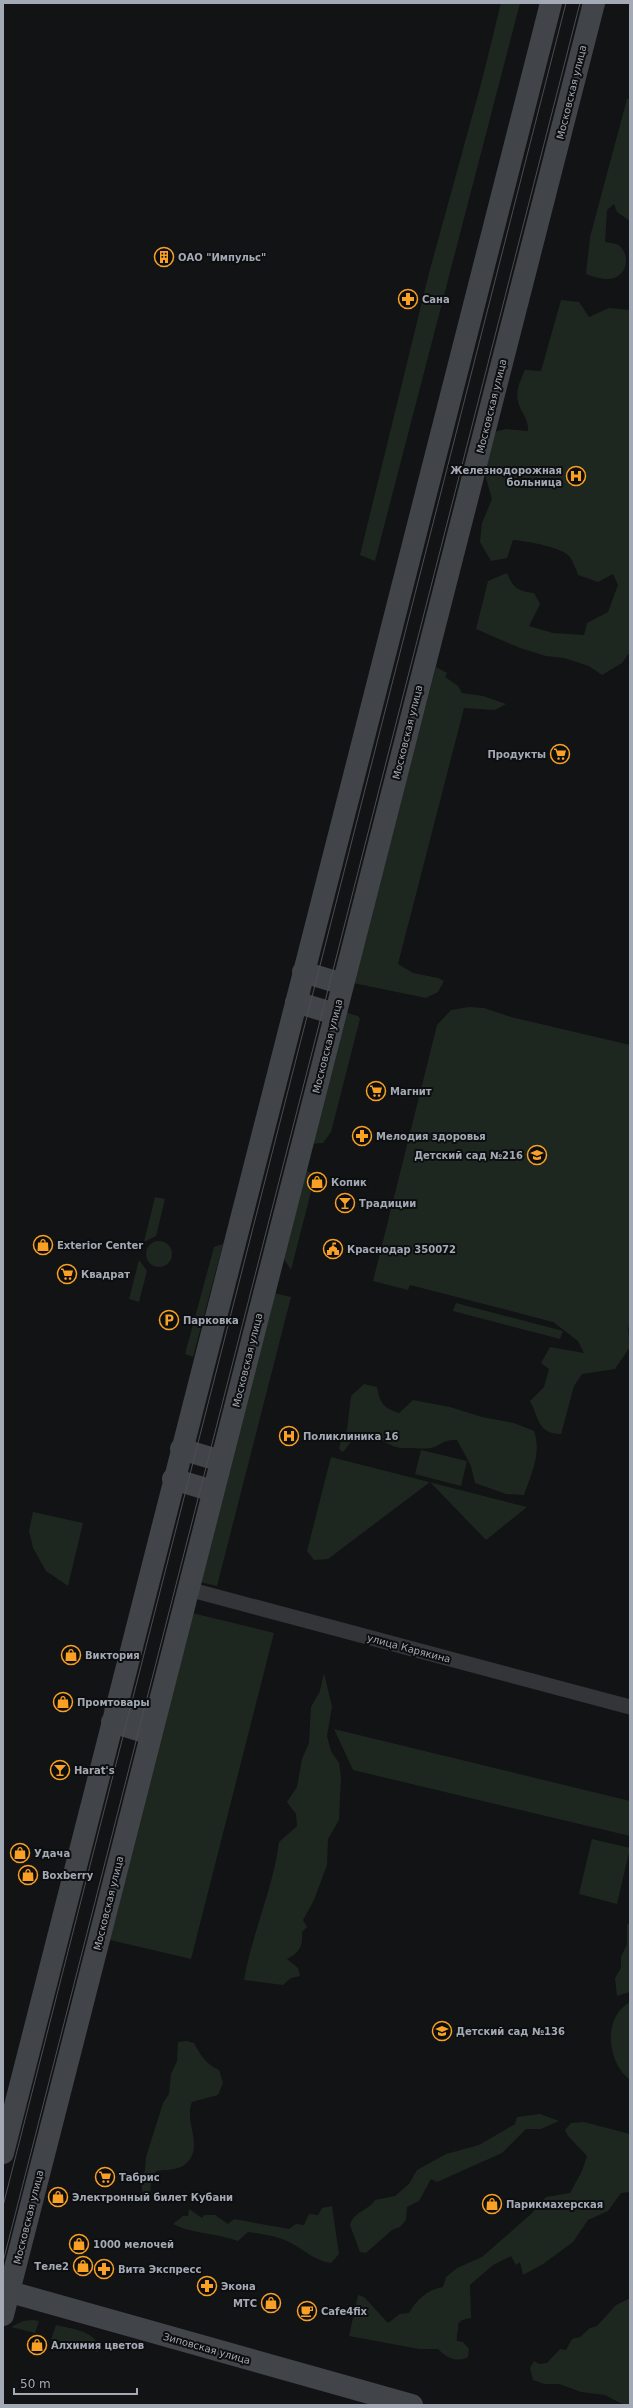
<svg xmlns="http://www.w3.org/2000/svg" width="633" height="2408" font-family="'DejaVu Sans',sans-serif">
  <style>
    .green { fill: #1e271f }
    .lines { fill: none; stroke-linecap: round; stroke-linejoin: round }
    .street { stroke: #333539; stroke-width: 15 }
    .secondary { stroke: #414449; stroke-width: 22 }
    .tram { stroke: #4a4d52; stroke-width: 1 }
    .labels { text-anchor: middle; stroke-width: 4; stroke-linejoin: round; paint-order: stroke }
    .street-label { font-size: 10px; fill: #a3aab5; stroke: #0d0e0f }
    .poi-label { font-size: 10px; font-weight: bold; fill: #a3aab5; stroke: #0d0e0f; text-anchor: start }
  </style>
  <rect width="100%" height="100%" fill="#121314"/>
  <!-- green -->
  <path class="green" d="M 501,3 L 520,3 L 375,561 L 360,555 L 429,273 L 481,84 Z
    M 627,99 L 630,99 L 630,221 L 617,212 L 614,204 L 607,210 L 605,242 C 609,243 616,243 620,246 C 633,260 624,281 604,279 C 598,278 591,276 586,274 L 590,237 Z
    M 561,300 L 579,302 L 589,317 L 609,308 L 630,310 L 630,652 L 622,663 L 602,675 L 589,666 L 564,658 L 546,656 L 520,648 L 476,629 L 488,581 L 507,573 C 513,588 518,591 534,593 L 540,604 L 529,626 L 553,633 L 584,635 L 587,623 L 608,612 L 618,585 L 613,574 L 598,582 L 578,575 C 576,569 573,562 570,557 C 562,547 526,541 513,540 L 507,558 L 491,561 L 480,542 L 482,523 L 492,499 L 484,471 L 490,433 L 506,429 L 528,431 C 529,418 520,412 518,401 C 515,391 521,379 525,370 L 541,371 Z
    M 436,667 L 447,673 L 445,677 L 458,686 L 462,693 L 483,696 L 506,704 L 495,710 L 464,708 L 398,964 L 413,973 L 438,978 L 444,981 L 438,992 L 426,998 L 353,983 Z
    M 469,1007 L 484,1008 L 511,1017 L 630,1045 L 630,1323 L 628,1329 L 630,1347 L 615,1369 L 582,1374 L 574,1386 L 561,1434 C 537,1434 539,1417 530,1401 L 544,1387 L 549,1369 L 541,1363 L 550,1347 L 584,1353 L 578,1341 L 553,1322 L 410,1285 L 408,1290 L 373,1281 L 437,1025 L 451,1010 Z
    M 345,1012 L 358,1016 L 360,1019 L 331,1132 L 323,1143 L 307,1144 Z
    M 302,1167 L 315,1176 L 291,1270 L 280,1253 Z
    M 155,1197 L 165,1199 L 156,1236 L 144,1242 Z
    M146 1254a13 13 0 1 1 26 0a13 13 0 1 1-26 0Z
    M 223,1244 L 193,1357 L 185,1354 L 214,1247 Z
    M 139,1260 L 147,1271 L 139,1302 L 129,1299 Z
    M 270,1292 L 291,1297 L 217,1586 L 196,1581 Z
    M 456,1303 L 563,1331 L 560,1339 L 453,1311 Z
    M 364,1384 L 377,1387 C 380,1403 383,1408 399,1413 L 413,1400 L 450,1407 L 482,1417 L 514,1423 L 534,1431 C 542,1453 531,1474 524,1495 L 506,1494 L 475,1483 L 471,1466 L 457,1440 C 443,1439 442,1445 431,1448 C 426,1449 405,1448 400,1448 C 386,1446 376,1432 362,1434 C 353,1435 349,1446 343,1452 L 339,1449 L 341,1440 L 347,1430 L 351,1396 Z
    M 421,1450 L 467,1461 L 461,1486 L 415,1474 Z
    M 331,1457 L 527,1507 L 486,1540 L 430,1482 L 328,1559 L 314,1560 L 307,1551 Z
    M 33,1512 L 83,1523 L 68,1586 L 46,1571 L 33,1548 L 29,1531 Z
    M 188,1612 L 274,1633 L 191,1959 L 106,1939 Z
    M 324,1673 L 332,1707 L 327,1736 L 331,1751 L 339,1763 L 341,1777 L 339,1820 L 328,1839 L 327,1865 L 314,1900 L 303,1920 L 307,1927 L 302,1932 C 303,1946 300,1952 287,1959 L 298,1968 L 300,1976 L 291,1978 L 283,1985 L 244,1980 C 252,1933 273,1889 279,1842 L 297,1826 L 296,1814 L 287,1802 L 297,1787 L 302,1759 L 309,1743 L 311,1707 L 320,1691 Z
    M 334,1729 L 630,1801 L 630,1836 L 353,1770 Z
    M 592,1839 L 630,1848 L 617,1904 L 579,1894 Z
    M 630,1921 L 630,1992 L 617,1996 L 615,1978 L 621,1968 L 621,1957 L 627,1944 L 627,1925 Z
    M 630,2002 L 630,2080 C 607,2063 602,2017 630,2002 Z
    M 187,2041 L 194,2043 C 201,2056 206,2064 219,2070 L 223,2083 L 218,2095 L 192,2102 C 183,2124 207,2148 183,2166 C 177,2170 163,2170 156,2171 L 151,2182 L 150,2196 L 147,2198 L 143,2197 L 141,2183 L 145,2170 L 146,2157 L 163,2103 L 169,2094 L 171,2074 L 177,2061 L 178,2042 Z
    M 540,2114 L 559,2121 L 541,2129 L 526,2129 L 502,2153 L 437,2182 L 431,2179 L 419,2201 L 407,2207 L 406,2220 L 400,2227 L 392,2230 L 366,2253 L 360,2252 L 350,2225 C 354,2211 368,2211 375,2200 L 395,2196 L 409,2184 L 417,2170 L 446,2154 L 479,2145 L 515,2124 L 517,2117 Z
    M 584,2122 L 630,2134 L 630,2192 L 621,2193 L 608,2211 L 588,2220 L 573,2242 L 543,2264 L 523,2275 L 520,2262 L 516,2265 L 511,2256 L 493,2265 L 470,2285 L 471,2318 L 462,2320 L 458,2324 C 459,2330 456,2335 457,2341 L 463,2342 L 469,2349 L 468,2357 C 456,2363 447,2358 438,2349 L 419,2349 L 349,2336 L 358,2295 L 364,2297 L 388,2323 L 400,2314 L 409,2313 C 417,2299 427,2290 443,2287 L 446,2277 L 457,2268 L 482,2257 L 531,2214 L 546,2197 L 570,2193 L 582,2171 L 587,2156 L 568,2136 L 565,2130 L 571,2123 Z
    M 332,2206 L 339,2254 L 331,2263 C 314,2261 304,2249 289,2242 C 276,2236 262,2234 248,2232 L 238,2241 C 217,2233 192,2234 173,2224 L 183,2216 L 188,2216 L 189,2209 L 202,2218 L 204,2215 L 215,2215 L 228,2224 L 234,2219 L 289,2229 L 296,2224 L 304,2225 L 309,2214 L 318,2215 L 322,2208 Z
    M 630,2298 L 630,2405 L 622,2404 L 605,2395 L 581,2392 L 559,2384 L 544,2384 L 533,2380 L 530,2368 L 534,2361 L 539,2364 L 547,2363 L 560,2349 L 566,2350 L 572,2339 L 580,2337 L 590,2328 L 597,2326 L 616,2305 Z
    M 33,2320 L 39,2321 L 35,2333 L 11,2327 L 23,2321 Z
    M 56,2325 C 71,2329 101,2331 98,2352 L 51,2339 Z"/>
  <g class="lines">
    <!-- street -->
    <path class="street" d="M 188,1589 L 630,1707"/>
    <!-- secondary -->
    <path class="secondary" d="M 303,972 L 343,984
      M 296,1002 L 335,1014
      M 181,1449 L 221,1461
      M 173,1479 L 213,1491
      M 115,1706 L 155,1718
      M 112,1722 L 151,1734
      M 3,2153 L 551,3
      M 3,2290 L 412,2405
      M 3,2315 L 594,3"/>
    <!-- tram -->
    <path class="tram" d="M 3,2206 L 566,3
      M 3,2262 L 580,3"/>
  </g>
  <!-- icons -->
  <defs>
    <symbol id="building-ring" viewBox="-11 -11 22 22"><circle r="9.5" fill="#0d0e0f" stroke="#faa125" stroke-width="1.5"/><path d="M-4-6H4V6H1V3H-1V6H-4ZM-2.5-4.3h1.7v1.8h-1.7ZM.8-4.3h1.7v1.8H.8ZM-2.5-1h1.7V.8h-1.7ZM.8-1h1.7V.8H.8Z" fill="#faa125"/></symbol>
    <symbol id="pharmacy-ring" viewBox="-11 -11 22 22"><circle r="9.5" fill="#0d0e0f" stroke="#faa125" stroke-width="1.5"/><path d="M-2-6h4v4h4v4h-4v4h-4v-4h-4v-4h4Z" fill="#faa125"/></symbol>
    <symbol id="hospital-ring" viewBox="-11 -11 22 22"><circle r="9.5" fill="#0d0e0f" stroke="#faa125" stroke-width="1.5"/><path d="M-5-5h3v3.5h4V-5h3V5h-3V1.5h-4V5h-3Z" fill="#faa125"/></symbol>
    <symbol id="supermarket-ring" viewBox="-11 -11 22 22"><circle r="9.5" fill="#0d0e0f" stroke="#faa125" stroke-width="1.5"/><path d="M-6-5.5h2.5l.6 2H6L4.5 2H-2.5L-4.4-4H-6ZM-1.5 3.2a1.3 1.3 0 1 0 .1 0ZM3 3.2a1.3 1.3 0 1 0 .1 0Z" fill="#faa125"/></symbol>
    <symbol id="school-ring" viewBox="-11 -11 22 22"><circle r="9.5" fill="#0d0e0f" stroke="#faa125" stroke-width="1.5"/><path d="M0-5L7-2L0 1L-7-2ZM-4 1L0 2.5L4 1V4Q0 6-4 4Z" fill="#faa125"/></symbol>
    <symbol id="shop-ring" viewBox="-11 -11 22 22"><circle r="9.5" fill="#0d0e0f" stroke="#faa125" stroke-width="1.5"/><path d="M-5-2.5h2.3a2.7 3.5 0 0 1 5.4 0H5L5.5 6h-11ZM-1.5-2.5h3a1.5 2.3 0 0 0-3 0Z" fill="#faa125"/></symbol>
    <symbol id="bar-ring" viewBox="-11 -11 22 22"><circle r="9.5" fill="#0d0e0f" stroke="#faa125" stroke-width="1.5"/><path d="M-6-5H6L.8 .8V4.5H3.5V6h-7V4.5H-.8V.8Z" fill="#faa125"/></symbol>
    <symbol id="civic-ring" viewBox="-11 -11 22 22"><circle r="9.5" fill="#0d0e0f" stroke="#faa125" stroke-width="1.5"/><path d="M-.6-6.5H3V-4.5H.6V-3L4-1V1h2V6H-6V1h2V-1L-.6-3ZM-1.2 2.5V6h2.4V2.5Z" fill="#faa125"/></symbol>
    <symbol id="parking-ring" viewBox="-11 -11 22 22"><circle r="9.5" fill="#0d0e0f" stroke="#faa125" stroke-width="1.5"/><path d="M-3.5-5.5H1a3.5 3.5 0 0 1 0 7H-1V5.5H-3.5ZM-1-3.4V-.6H.8a1.4 1.4 0 0 0 0-2.8Z" fill="#faa125"/></symbol>
    <symbol id="cafe-ring" viewBox="-11 -11 22 22"><circle r="9.5" fill="#0d0e0f" stroke="#faa125" stroke-width="1.5"/><path d="M-5.5-4.5H6V0H3Q3 3.5 0 3.5H-2.5Q-5.5 3.5-5.5 0ZM3-3.2v2h1.7v-2ZM-6 4.5H4V6H-6Z" fill="#faa125"/></symbol>
  </defs>
  <g fill-rule="evenodd">
    <use href="#building-ring" x="153" y="246" width="22" height="22"/>
    <use href="#pharmacy-ring" x="397" y="288" width="22" height="22"/>
    <use href="#hospital-ring" x="565" y="465" width="22" height="22"/>
    <use href="#supermarket-ring" x="549" y="743" width="22" height="22"/>
    <use href="#supermarket-ring" x="365" y="1080" width="22" height="22"/>
    <use href="#pharmacy-ring" x="351" y="1125" width="22" height="22"/>
    <use href="#school-ring" x="526" y="1144" width="22" height="22"/>
    <use href="#shop-ring" x="306" y="1171" width="22" height="22"/>
    <use href="#bar-ring" x="334" y="1192" width="22" height="22"/>
    <use href="#shop-ring" x="32" y="1234" width="22" height="22"/>
    <use href="#civic-ring" x="322" y="1238" width="22" height="22"/>
    <use href="#supermarket-ring" x="56" y="1263" width="22" height="22"/>
    <use href="#parking-ring" x="158" y="1309" width="22" height="22"/>
    <use href="#hospital-ring" x="278" y="1425" width="22" height="22"/>
    <use href="#shop-ring" x="60" y="1644" width="22" height="22"/>
    <use href="#shop-ring" x="52" y="1691" width="22" height="22"/>
    <use href="#bar-ring" x="49" y="1759" width="22" height="22"/>
    <use href="#shop-ring" x="9" y="1842" width="22" height="22"/>
    <use href="#shop-ring" x="17" y="1864" width="22" height="22"/>
    <use href="#school-ring" x="431" y="2020" width="22" height="22"/>
    <use href="#supermarket-ring" x="94" y="2166" width="22" height="22"/>
    <use href="#shop-ring" x="47" y="2186" width="22" height="22"/>
    <use href="#shop-ring" x="481" y="2193" width="22" height="22"/>
    <use href="#shop-ring" x="68" y="2233" width="22" height="22"/>
    <use href="#shop-ring" x="72" y="2255" width="22" height="22"/>
    <use href="#pharmacy-ring" x="93" y="2258" width="22" height="22"/>
    <use href="#pharmacy-ring" x="196" y="2275" width="22" height="22"/>
    <use href="#shop-ring" x="260" y="2292" width="22" height="22"/>
    <use href="#cafe-ring" x="296" y="2300" width="22" height="22"/>
    <use href="#shop-ring" x="26" y="2334" width="22" height="22"/>
  </g>
  <g class="labels">
    <!-- street labels -->
    <g class="street-label">
      <text transform="translate(571 92) rotate(-76)" y="4">Московская улица</text>
      <text transform="translate(491 406) rotate(-76)" y="4">Московская улица</text>
      <text transform="translate(407 732) rotate(-76)" y="4">Московская улица</text>
      <text transform="translate(327 1046) rotate(-76)" y="4">Московская улица</text>
      <text transform="translate(247 1360) rotate(-76)" y="4">Московская улица</text>
      <text transform="translate(409 1648) rotate(15)" y="4">улица Карякина</text>
      <text transform="translate(108 1903) rotate(-76)" y="4">Московская улица</text>
      <text transform="translate(28 2217) rotate(-76)" y="4">Московская улица</text>
      <text transform="translate(207 2348) rotate(16)" y="4">Зиповская улица</text>
    </g>
    <!-- poi labels -->
    <g class="poi-label">
      <text x="178" y="261">ОАО "Импульс"</text>
      <text x="422" y="303">Сана</text>
      <text x="562" y="474" text-anchor="end">Железнодорожная<tspan x="562" dy="12">больница</tspan></text>
      <text x="546" y="758" text-anchor="end">Продукты</text>
      <text x="390" y="1095">Магнит</text>
      <text x="376" y="1140">Мелодия здоровья</text>
      <text x="523" y="1159" text-anchor="end">Детский сад №216</text>
      <text x="331" y="1186">Копик</text>
      <text x="359" y="1207">Традиции</text>
      <text x="57" y="1249">Exterior Center</text>
      <text x="347" y="1253">Краснодар 350072</text>
      <text x="81" y="1278">Квадрат</text>
      <text x="183" y="1324">Парковка</text>
      <text x="303" y="1440">Поликлиника 16</text>
      <text x="85" y="1659">Виктория</text>
      <text x="77" y="1706">Промтовары</text>
      <text x="74" y="1774">Harat's</text>
      <text x="34" y="1857">Удача</text>
      <text x="42" y="1879">Boxberry</text>
      <text x="456" y="2035">Детский сад №136</text>
      <text x="119" y="2181">Табрис</text>
      <text x="72" y="2201">Электронный билет Кубани</text>
      <text x="506" y="2208">Парикмахерская</text>
      <text x="93" y="2248">1000 мелочей</text>
      <text x="69" y="2270" text-anchor="end">Теле2</text>
      <text x="118" y="2273">Вита Экспресс</text>
      <text x="221" y="2290">Экона</text>
      <text x="257" y="2307" text-anchor="end">МТС</text>
      <text x="321" y="2315">Cafe4fix</text>
      <text x="51" y="2349">Алхимия цветов</text>
    </g>
  </g>
  <!-- border -->
  <rect width="633" height="2408" fill="none" stroke="#a3aab5" stroke-width="8"/>
  <!-- scale -->
  <path d="M14 2388v6h123v-6" fill="none" stroke="#a3aab5" stroke-width="2"/>
  <text x="20" y="2388" font-size="12" fill="#a3aab5" stroke="#0d0e0f" stroke-width="3" paint-order="stroke">50 m</text>
</svg>
